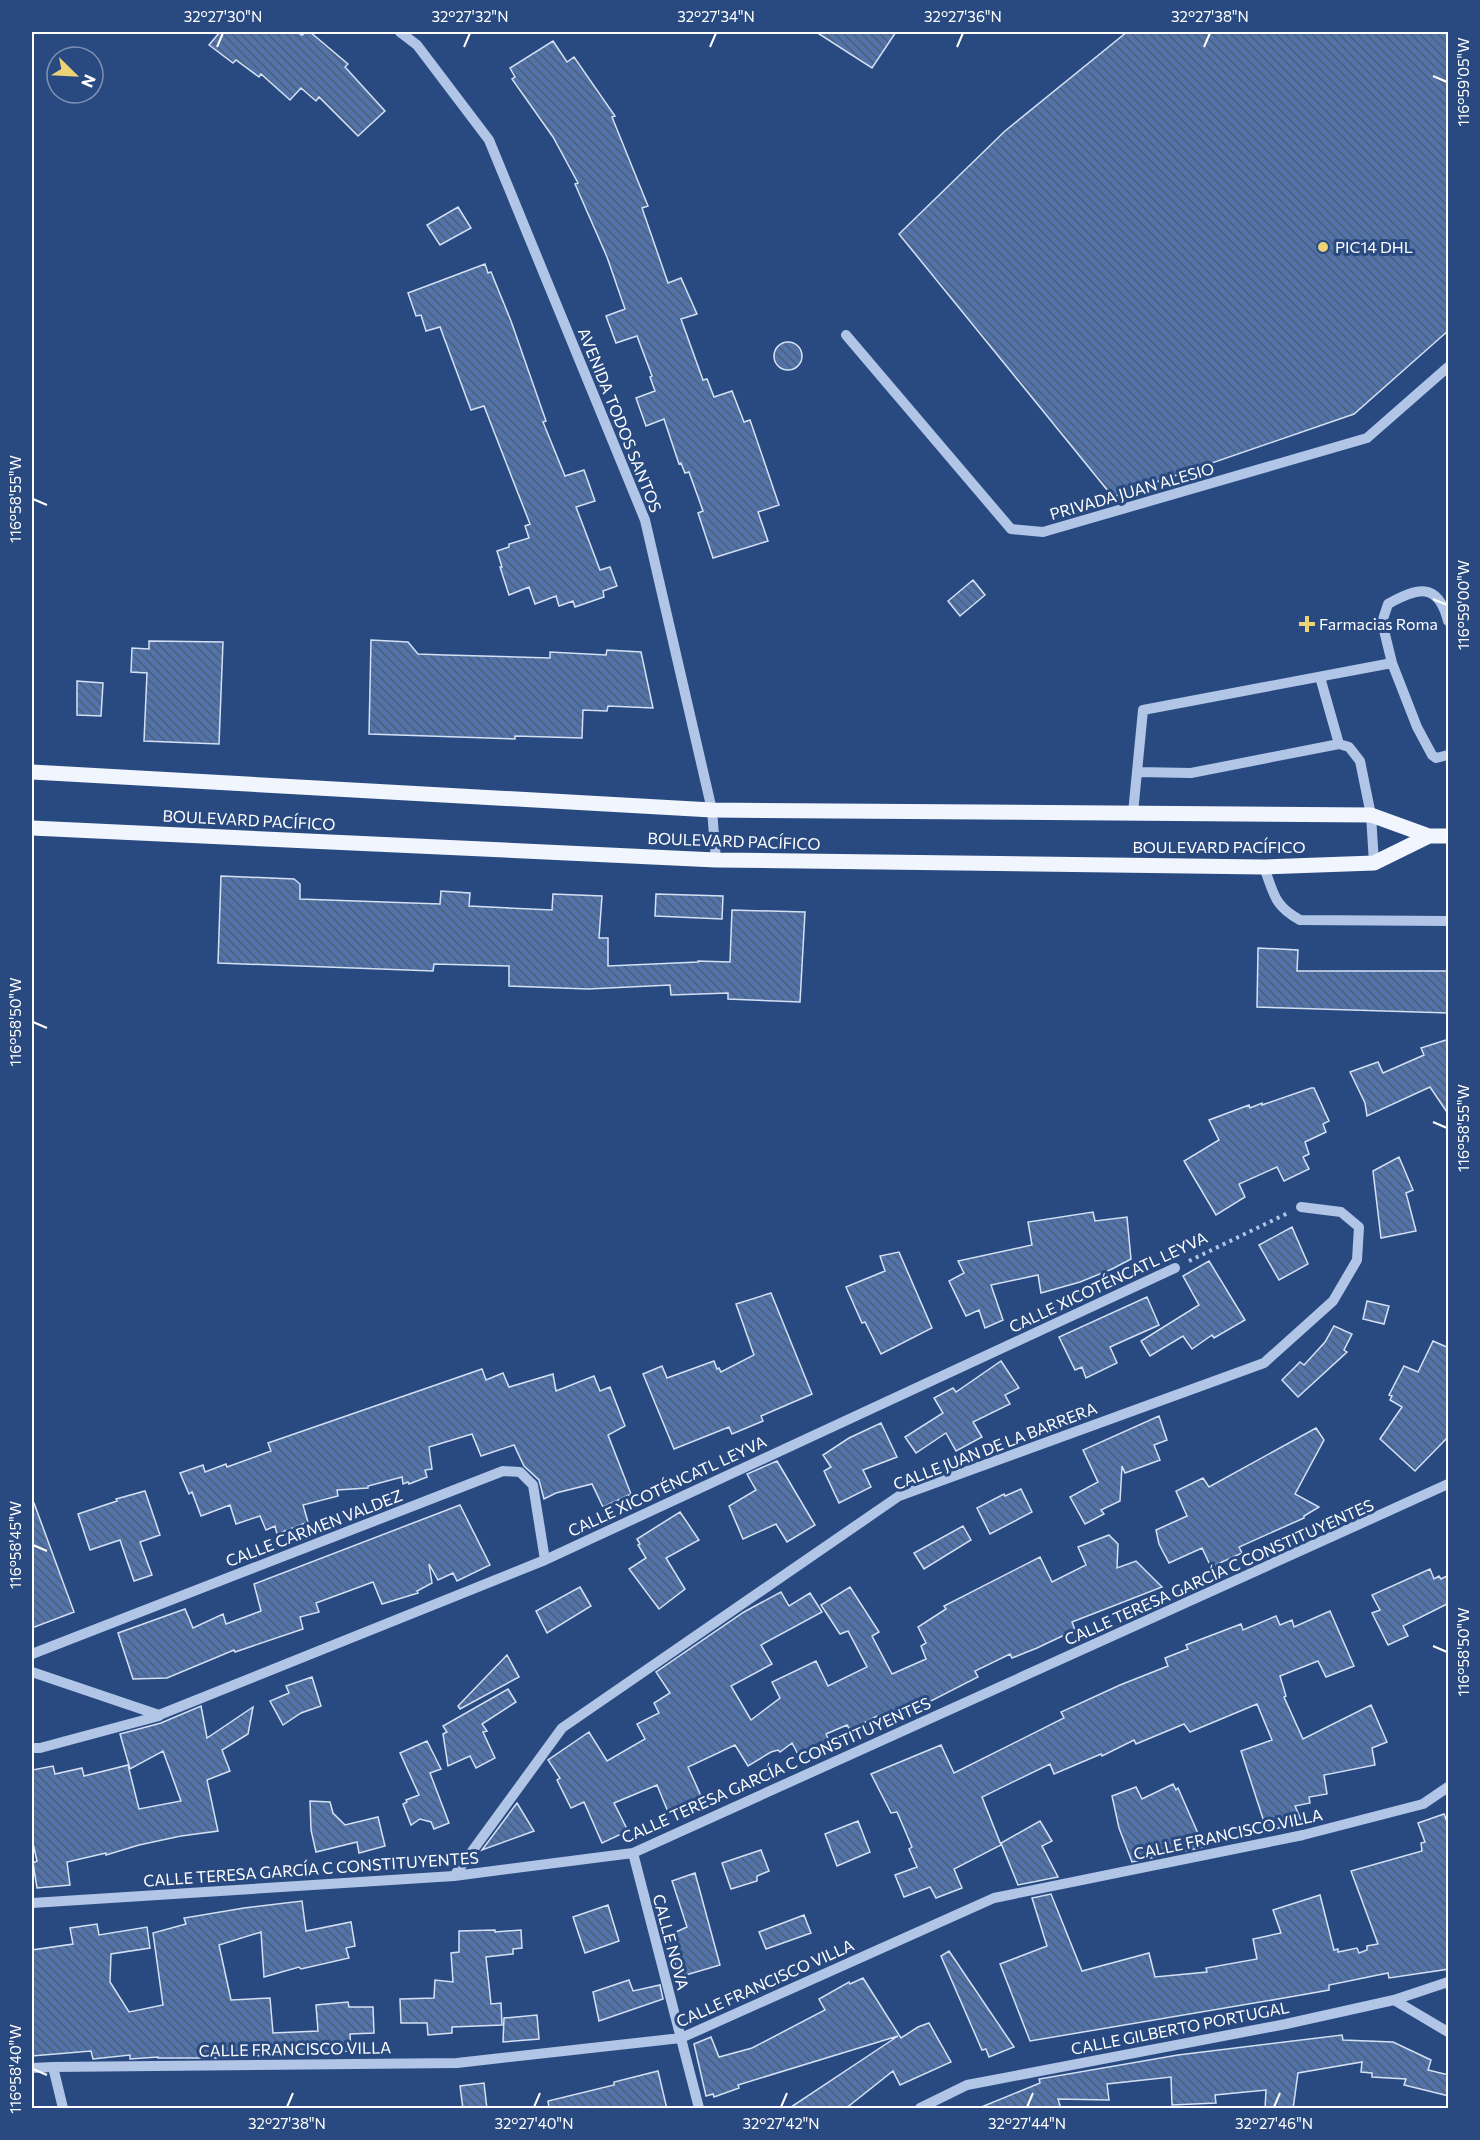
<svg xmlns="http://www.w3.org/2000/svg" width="1480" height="2140" font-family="Commissioner,sans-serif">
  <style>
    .building { fill: url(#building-back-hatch); stroke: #d4e1f5; stroke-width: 1.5 }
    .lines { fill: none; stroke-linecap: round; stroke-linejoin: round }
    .path { stroke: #b1c5e6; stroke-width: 4; stroke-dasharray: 3 4.5; stroke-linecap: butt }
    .minor { stroke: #b1c5e6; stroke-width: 10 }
    .major { stroke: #f1f5fd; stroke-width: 15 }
    .ticks { fill: none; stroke: #fff; stroke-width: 2 }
    .poi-dot { fill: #edd278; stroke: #294a81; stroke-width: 2 }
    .labels { text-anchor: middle; stroke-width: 6; stroke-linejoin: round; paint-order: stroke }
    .poi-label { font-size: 16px; fill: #fff; stroke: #294a81; text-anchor: start }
    .street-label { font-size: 16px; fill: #fff; stroke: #294a81 }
    .neatline { fill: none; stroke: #fff; stroke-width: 2 }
    .ticks-label { font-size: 15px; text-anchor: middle; fill: #fff }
  </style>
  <defs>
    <pattern id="building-back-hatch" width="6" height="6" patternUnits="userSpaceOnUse" patternTransform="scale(1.5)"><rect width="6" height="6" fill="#5173a9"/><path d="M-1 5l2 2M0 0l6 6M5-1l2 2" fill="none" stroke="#4e5e76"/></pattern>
  </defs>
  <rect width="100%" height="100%" fill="#294a81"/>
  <!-- building -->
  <path class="building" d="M 220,32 L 297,32 L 302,35 L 306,32 L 310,32 L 348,64 L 345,67 L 385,111 L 358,136 L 319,97 L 316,101 L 301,88 L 290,100 L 261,74 L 259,77 L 236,60 L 233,63 L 209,45 Z
    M 816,32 L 896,32 L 872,68 Z
    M 1127,32 L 1449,32 L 1449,330 L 1354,414 L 1113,497 L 899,234 L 1005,131 Z
    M 553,41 L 567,62 L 574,57 L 615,116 L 612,117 L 648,206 L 642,208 L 668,283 L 681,278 L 697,314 L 681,319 L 703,380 L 707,379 L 714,397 L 732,391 L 744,422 L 750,420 L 779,505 L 758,512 L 768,541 L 713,558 L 698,513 L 703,511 L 689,472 L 685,473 L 681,463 L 679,464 L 664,419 L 646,426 L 636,398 L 655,391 L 650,377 L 652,376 L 637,336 L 616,343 L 606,316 L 625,309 L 607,257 L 575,184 L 578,183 L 553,137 L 512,79 L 515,77 L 510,68 Z
    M 458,207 L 471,228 L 440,245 L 427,225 Z
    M 485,264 L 488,273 L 491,272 L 511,321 L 546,421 L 543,422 L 565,476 L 584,470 L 595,501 L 576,507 L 600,570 L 610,567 L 617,586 L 603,591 L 604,597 L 575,607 L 573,601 L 559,606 L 556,596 L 535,604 L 529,587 L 509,595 L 500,567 L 502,567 L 497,551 L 509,547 L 509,544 L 529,538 L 525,526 L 530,524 L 484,406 L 471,410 L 440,327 L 426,331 L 421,315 L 416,316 L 408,293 Z
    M774 356a14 14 0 1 1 28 0a14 14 0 1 1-28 0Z
    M 973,580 L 985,595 L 960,616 L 948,601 Z
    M 371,640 L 408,642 L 418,654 L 445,655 L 550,658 L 550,652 L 606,655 L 607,650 L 641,652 L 653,708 L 608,706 L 607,711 L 583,710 L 582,738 L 515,736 L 515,739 L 369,734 Z
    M 149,641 L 223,642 L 219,744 L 144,741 L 147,673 L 131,672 L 132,648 L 149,649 Z
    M 77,681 L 103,683 L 101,716 L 77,715 Z
    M 221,876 L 294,879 L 300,884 L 300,899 L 440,904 L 441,891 L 470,893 L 469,906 L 552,910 L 553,894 L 602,896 L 599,938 L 608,938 L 608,966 L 698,962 L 698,961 L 730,962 L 732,910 L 805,912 L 800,1002 L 728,999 L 728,993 L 671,995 L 670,985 L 588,989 L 509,986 L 509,966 L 434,964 L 433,971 L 218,963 Z
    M 656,894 L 723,896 L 722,919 L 655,916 Z
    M 1258,948 L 1298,950 L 1297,971 L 1449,971 L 1449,1013 L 1257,1007 Z
    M 1449,1039 L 1449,1115 L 1430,1087 L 1367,1116 L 1365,1103 L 1350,1072 L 1378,1062 L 1383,1073 L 1424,1055 L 1421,1048 Z
    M 1311,1088 L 1314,1088 L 1329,1121 L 1323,1124 L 1326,1132 L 1305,1142 L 1309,1154 L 1303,1157 L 1309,1169 L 1284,1181 L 1277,1167 L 1239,1184 L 1245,1197 L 1216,1215 L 1184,1161 L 1219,1140 L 1209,1120 L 1249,1105 L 1250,1108 L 1262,1103 L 1262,1105 Z
    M 1399,1157 L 1413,1190 L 1406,1193 L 1416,1231 L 1381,1238 L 1373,1171 Z
    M 1093,1212 L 1095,1221 L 1127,1217 L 1131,1259 L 1112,1269 L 1080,1282 L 1041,1293 L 1038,1275 L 991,1285 L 1003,1320 L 985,1328 L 979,1310 L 966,1316 L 949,1281 L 964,1273 L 958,1261 L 1032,1245 L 1028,1222 Z
    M 1292,1227 L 1308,1264 L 1279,1280 L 1259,1245 Z
    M 899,1252 L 932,1328 L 881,1354 L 865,1322 L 862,1323 L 846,1287 L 885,1271 L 880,1256 Z
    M 1209,1261 L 1245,1320 L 1214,1338 L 1212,1335 L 1192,1349 L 1183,1336 L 1150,1356 L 1141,1341 L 1199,1305 L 1183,1276 Z
    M 771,1293 L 812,1394 L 761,1416 L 763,1421 L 732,1434 L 729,1427 L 674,1449 L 643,1374 L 662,1366 L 667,1378 L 714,1361 L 717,1369 L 719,1368 L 721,1372 L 754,1355 L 736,1304 Z
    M 1147,1297 L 1159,1325 L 1110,1347 L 1117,1363 L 1086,1378 L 1082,1367 L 1075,1370 L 1059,1337 Z
    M 1367,1301 L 1389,1306 L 1384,1324 L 1363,1319 Z
    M 1334,1326 L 1352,1334 L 1344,1350 L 1347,1352 L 1298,1397 L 1282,1380 L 1300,1362 L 1304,1365 L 1325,1342 Z
    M 1433,1341 L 1449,1348 L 1449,1436 L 1415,1471 L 1380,1439 L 1402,1407 L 1390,1400 L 1392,1396 L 1389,1395 L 1404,1366 L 1418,1372 Z
    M 1001,1361 L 1019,1388 L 1005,1395 L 1010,1404 L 973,1422 L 982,1437 L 956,1451 L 946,1433 L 916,1453 L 905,1437 L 943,1413 L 934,1398 L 953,1388 L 956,1392 Z
    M 482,1369 L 486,1380 L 503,1373 L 509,1387 L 553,1374 L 556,1391 L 594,1376 L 600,1391 L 610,1387 L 625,1426 L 608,1435 L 631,1494 L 603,1507 L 592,1484 L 556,1493 L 544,1499 L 539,1480 L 524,1466 L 514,1445 L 481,1456 L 472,1434 L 429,1447 L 432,1469 L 425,1470 L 427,1477 L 409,1484 L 408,1482 L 403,1484 L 402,1477 L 368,1486 L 368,1488 L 337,1490 L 338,1496 L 303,1505 L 308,1522 L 277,1534 L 275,1526 L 266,1530 L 260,1516 L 236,1524 L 230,1505 L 201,1516 L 192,1492 L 189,1494 L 180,1473 L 203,1465 L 205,1472 L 226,1464 L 227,1467 L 271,1451 L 268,1443 Z
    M 1159,1416 L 1167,1440 L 1154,1445 L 1160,1460 L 1125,1473 L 1122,1466 L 1120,1501 L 1101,1510 L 1104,1514 L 1085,1524 L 1070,1497 L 1098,1482 L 1083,1450 Z
    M 881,1423 L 897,1457 L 863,1470 L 871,1487 L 839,1503 L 824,1471 L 831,1467 L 823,1455 L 849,1438 Z
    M 1316,1428 L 1324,1440 L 1295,1494 L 1319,1507 L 1304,1516 L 1304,1518 L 1239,1547 L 1242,1553 L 1211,1567 L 1202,1548 L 1169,1563 L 1159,1544 L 1156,1530 L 1187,1516 L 1176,1491 L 1203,1478 L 1209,1487 Z
    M 777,1461 L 815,1525 L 787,1542 L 776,1524 L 743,1539 L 729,1506 L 756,1490 L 747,1474 Z
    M 1021,1489 L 1032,1512 L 990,1534 L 977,1508 L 1004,1494 L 1005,1496 Z
    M 145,1491 L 160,1535 L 140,1542 L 152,1575 L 134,1581 L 120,1540 L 90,1550 L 78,1514 L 117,1501 L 116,1499 Z
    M 32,1503 L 34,1503 L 74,1612 L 32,1628 Z
    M 460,1505 L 490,1565 L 457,1581 L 453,1573 L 438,1580 L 429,1564 L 432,1583 L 417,1591 L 418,1593 L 382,1604 L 373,1582 L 316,1603 L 319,1612 L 300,1617 L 303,1629 L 235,1652 L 234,1650 L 167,1678 L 133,1679 L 118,1633 L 185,1609 L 193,1628 L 223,1614 L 226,1624 L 261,1611 L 254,1584 Z
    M 680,1512 L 699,1540 L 666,1558 L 685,1589 L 659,1609 L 629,1569 L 646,1558 L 638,1545 L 640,1544 L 637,1539 Z
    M 963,1526 L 971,1540 L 924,1569 L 914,1553 Z
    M 1109,1535 L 1118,1544 L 1117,1568 L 1136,1561 L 1162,1587 L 1072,1622 L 1075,1630 L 1037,1648 L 1012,1658 L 1010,1654 L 975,1671 L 978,1677 L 882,1726 L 877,1716 L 850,1730 L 847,1725 L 826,1734 L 829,1741 L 799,1756 L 792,1743 L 780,1752 L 778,1750 L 771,1752 L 748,1766 L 735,1745 L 688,1767 L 701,1796 L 668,1812 L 657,1785 L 614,1803 L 628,1831 L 602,1843 L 584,1802 L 571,1808 L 557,1780 L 560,1778 L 548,1760 L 589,1732 L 607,1761 L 645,1739 L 637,1724 L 659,1713 L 654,1703 L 670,1693 L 656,1672 L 744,1612 L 781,1592 L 789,1606 L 810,1593 L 822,1612 L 761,1645 L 772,1664 L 731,1686 L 751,1720 L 780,1698 L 772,1682 L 816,1661 L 828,1686 L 867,1667 L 848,1631 L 840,1634 L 821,1605 L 850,1587 L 879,1632 L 872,1636 L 892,1674 L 926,1659 L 921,1646 L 926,1643 L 918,1627 L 946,1609 L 944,1606 L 1040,1557 L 1052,1582 L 1086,1565 L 1078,1547 Z
    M 1430,1569 L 1434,1579 L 1439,1576 L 1441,1579 L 1449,1575 L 1449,1603 L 1403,1626 L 1408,1636 L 1388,1645 L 1372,1613 L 1380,1610 L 1372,1595 Z
    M 580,1587 L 591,1606 L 547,1633 L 536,1611 Z
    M 1330,1611 L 1354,1666 L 1326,1677 L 1318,1661 L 1280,1676 L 1286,1696 L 1284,1697 L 1303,1739 L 1371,1705 L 1387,1742 L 1372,1748 L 1375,1765 L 1324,1775 L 1327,1794 L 1309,1797 L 1310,1803 L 1295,1806 L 1302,1822 L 1267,1831 L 1241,1751 L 1272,1740 L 1257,1704 L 1190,1732 L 1184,1724 L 1136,1744 L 1134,1740 L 1102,1756 L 1101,1754 L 1054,1774 L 1050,1764 L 982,1797 L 1001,1845 L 954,1869 L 962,1888 L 936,1898 L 930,1887 L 904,1897 L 895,1875 L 917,1867 L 909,1849 L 912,1847 L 897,1812 L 891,1813 L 871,1774 L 941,1745 L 954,1773 L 1064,1718 L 1061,1712 L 1120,1685 L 1168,1666 L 1165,1658 L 1188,1649 L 1186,1645 L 1241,1624 L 1243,1630 L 1276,1616 L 1280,1625 L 1292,1620 L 1294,1627 Z
    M 507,1655 L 519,1677 L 460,1709 L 458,1706 Z
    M 312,1677 L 321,1706 L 301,1713 L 283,1725 L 270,1701 L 289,1693 L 286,1686 Z
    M 508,1689 L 516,1702 L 482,1724 L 487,1731 L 483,1732 L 495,1758 L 476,1768 L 470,1756 L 448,1766 L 443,1734 L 447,1732 L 443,1726 Z
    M 201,1706 L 207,1738 L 253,1707 L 248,1734 L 222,1750 L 230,1771 L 207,1780 L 218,1831 L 181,1836 L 139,1845 L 106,1855 L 106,1853 L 67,1862 L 70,1885 L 37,1888 L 33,1863 L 37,1861 L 32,1839 L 32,1770 L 53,1766 L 55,1774 L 82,1768 L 84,1776 L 128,1765 L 139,1809 L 181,1801 L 163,1751 L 130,1769 L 120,1734 L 161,1723 Z
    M 427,1741 L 441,1769 L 430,1773 L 449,1823 L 434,1829 L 431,1822 L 420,1819 L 411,1825 L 403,1804 L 407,1802 L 406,1800 L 419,1795 L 400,1753 Z
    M 1173,1784 L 1176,1790 L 1178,1788 L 1204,1847 L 1132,1862 L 1119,1828 L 1112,1796 L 1136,1787 L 1142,1799 Z
    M 310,1801 L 330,1802 L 333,1813 L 345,1825 L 378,1817 L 385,1846 L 359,1853 L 357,1842 L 316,1852 L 311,1830 Z
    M 517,1803 L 534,1831 L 482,1850 Z
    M 1444,1814 L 1449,1826 L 1449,1969 L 1389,1978 L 1388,1973 L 1329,1985 L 1329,1990 L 1284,1998 L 1030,2041 L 1000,1964 L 1047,1946 L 1032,1898 L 1051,1894 L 1082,1971 L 1149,1953 L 1155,1977 L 1207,1972 L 1206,1968 L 1257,1959 L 1253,1939 L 1281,1933 L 1273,1910 L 1320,1895 L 1334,1950 L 1338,1949 L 1338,1952 L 1357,1948 L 1359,1953 L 1367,1950 L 1367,1946 L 1378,1944 L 1351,1871 L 1422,1851 L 1421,1843 L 1425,1842 L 1418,1823 Z
    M 858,1821 L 870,1852 L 837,1866 L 825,1834 Z
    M 1040,1821 L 1052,1841 L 1042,1846 L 1058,1877 L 1018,1885 L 1001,1843 Z
    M 761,1850 L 769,1871 L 757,1876 L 757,1881 L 731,1889 L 722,1863 Z
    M 695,1873 L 720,1965 L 679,1977 L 667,1936 L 687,1927 L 672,1881 Z
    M 302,1901 L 306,1931 L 351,1922 L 355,1946 L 346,1948 L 349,1958 L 301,1969 L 299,1967 L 264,1977 L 261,1932 L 219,1945 L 231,2000 L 270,1998 L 273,2033 L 318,2031 L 316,2005 L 348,2002 L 349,2007 L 373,2007 L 374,2033 L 350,2034 L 351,2051 L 218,2058 L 158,2058 L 158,2057 L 130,2059 L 130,2055 L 93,2059 L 91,2051 L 32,2056 L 32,1950 L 73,1944 L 70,1928 L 97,1924 L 99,1935 L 147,1927 L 150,1948 L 111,1954 L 110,1982 L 129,2012 L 163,2005 L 153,1933 L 186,1924 L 184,1918 L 244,1908 Z
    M 608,1905 L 619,1941 L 585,1953 L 573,1917 Z
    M 804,1915 L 811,1933 L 766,1949 L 759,1932 Z
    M 495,1930 L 495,1932 L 521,1930 L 522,1948 L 513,1949 L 513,1954 L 486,1957 L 491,2004 L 501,2003 L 502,2025 L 452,2027 L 452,2033 L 428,2035 L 427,2023 L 401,2023 L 400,1999 L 434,1998 L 435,1980 L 453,1982 L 451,1953 L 459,1952 L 459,1931 Z
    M 949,1951 L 1014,2047 L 989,2057 L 986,2049 L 982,2050 L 941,1956 Z
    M 863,1978 L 901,2038 L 918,2027 L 929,2023 L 951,2062 L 900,2085 L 893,2071 L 845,2109 L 788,2109 L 898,2036 L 738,2085 L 739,2088 L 714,2097 L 713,2094 L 706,2096 L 694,2044 L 711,2037 L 719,2057 L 752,2048 L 825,2010 L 819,1999 L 849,1982 L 850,1984 Z
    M 629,1980 L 633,1991 L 660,1985 L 663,1999 L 599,2021 L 593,1992 Z
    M 537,2015 L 539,2039 L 503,2042 L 504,2018 Z
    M 1342,2035 L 1343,2040 L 1393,2042 L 1431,2060 L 1428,2070 L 1449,2075 L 1449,2096 L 1404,2085 L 1406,2079 L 1372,2077 L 1372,2073 L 1361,2072 L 1362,2062 L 1298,2073 L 1293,2109 L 1265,2109 L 1266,2090 L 1215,2095 L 1216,2103 L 1172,2105 L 1171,2077 L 1107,2084 L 1109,2100 L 1058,2099 L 1061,2109 L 979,2108 L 1040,2083 L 1039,2079 L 1178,2055 Z
    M 658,2071 L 667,2109 L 549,2109 L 548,2101 L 614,2085 L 614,2082 Z
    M 484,2083 L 487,2109 L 463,2109 L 460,2086 Z"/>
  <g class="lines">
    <!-- path -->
    <path class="path" d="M 1189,1261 L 1288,1213"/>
    <!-- minor -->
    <path class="minor" d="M 400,32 L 417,45 L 489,140 L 645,520 L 712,810 L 716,860
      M 846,335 L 1011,529 L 1043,532 L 1367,438 L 1448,367
      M 1392,663 L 1417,727 L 1432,755 L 1436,758 L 1448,755
      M 1320,677 L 1339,744
      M 1137,772 L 1191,773 L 1339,744 L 1349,747 L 1360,761 L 1371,815 L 1374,863
      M 1133,813 L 1143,710 L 1392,663 L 1382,622 L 1388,604 C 1417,588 1438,581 1448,621
      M 1264,867 C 1274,894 1274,906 1300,920 L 1448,921
      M 32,1654 L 503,1471 L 520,1472 L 533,1485 L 545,1560
      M 32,1672 L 159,1715 L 545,1560 L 1175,1268
      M 32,1748 L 40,1748 L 159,1716
      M 633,1853 L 699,2108
      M 454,1876 L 562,1728 L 899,1496 L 1264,1363 L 1333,1301 L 1357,1260 L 1359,1227 L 1341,1212 L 1301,1207
      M 32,1903 L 454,1876 L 633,1853 L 1448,1484
      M 1394,2000 L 1448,2032
      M 53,2067 L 63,2108
      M 32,2068 L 53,2067 L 457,2063 L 681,2038 L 994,1898 L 1303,1835 L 1423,1804 L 1448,1787
      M 920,2108 L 967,2085 L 1286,2024 L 1394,2000 L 1448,1982"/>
    <!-- major -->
    <path class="major" d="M 32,772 L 712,810 L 1371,815 L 1429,836 L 1448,836
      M 32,828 L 716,860 L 1264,867 L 1374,863 L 1429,836"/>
  </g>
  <!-- ticks -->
  <path class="ticks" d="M 217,47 L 223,33M 464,47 L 470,33M 710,47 L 716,33M 957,47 L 963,33M 1204,47 L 1210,33M 1433,76 L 1447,82M 33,499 L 47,505M 1433,599 L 1447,605M 33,1022 L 47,1028M 1433,1122 L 1447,1128M 33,1545 L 47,1551M 1433,1646 L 1447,1652M 33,2069 L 47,2075M 287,2107 L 293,2093M 534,2107 L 540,2093M 781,2107 L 787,2093M 1027,2107 L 1033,2093M 1274,2107 L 1280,2093"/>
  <!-- markers -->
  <g class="poi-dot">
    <circle cx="1323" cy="247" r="6"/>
    <path d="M1304 615h6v6h6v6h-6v6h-6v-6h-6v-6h6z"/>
  </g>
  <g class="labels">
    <!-- poi labels -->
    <g class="poi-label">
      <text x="1335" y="253">PIC14 DHL</text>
      <text x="1319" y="630">Farmacias Roma</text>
    </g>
    <!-- street labels -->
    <g class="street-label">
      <text transform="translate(620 420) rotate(68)" y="6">AVENIDA TODOS SANTOS</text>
      <text transform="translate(1132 491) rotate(-16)" y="6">PRIVADA JUAN ALESIO</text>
      <text transform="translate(249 820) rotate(3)" y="6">BOULEVARD PACÍFICO</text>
      <text transform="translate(734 841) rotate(2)" y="6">BOULEVARD PACÍFICO</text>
      <text x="1219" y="853">BOULEVARD PACÍFICO</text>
      <text transform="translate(1108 1282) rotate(-25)" y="6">CALLE XICOTÉNCATL LEYVA</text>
      <text transform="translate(995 1446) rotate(-21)" y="6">CALLE JUAN DE LA BARRERA</text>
      <text transform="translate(667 1486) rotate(-25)" y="6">CALLE XICOTÉNCATL LEYVA</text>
      <text transform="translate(314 1528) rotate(-21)" y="6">CALLE CARMEN VALDEZ</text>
      <text transform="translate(1219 1572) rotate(-24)" y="6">CALLE TERESA GARCÍA C CONSTITUYENTES</text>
      <text transform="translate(776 1770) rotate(-24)" y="6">CALLE TERESA GARCÍA C CONSTITUYENTES</text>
      <text transform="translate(1228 1834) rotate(-12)" y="6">CALLE FRANCISCO VILLA</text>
      <text transform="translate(311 1869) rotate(-4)" y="6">CALLE TERESA GARCÍA C CONSTITUYENTES</text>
      <text transform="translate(671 1942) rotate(75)" y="6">CALLE NOVA</text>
      <text transform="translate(765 1983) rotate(-24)" y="6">CALLE FRANCISCO VILLA</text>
      <text transform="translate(1180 2028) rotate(-11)" y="6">CALLE GILBERTO PORTUGAL</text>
      <text transform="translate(295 2049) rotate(-1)" y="6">CALLE FRANCISCO VILLA</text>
    </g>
  </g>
  <!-- border -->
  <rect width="1480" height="2140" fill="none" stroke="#294a81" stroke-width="66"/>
  <!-- north arrow -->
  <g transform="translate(75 75) rotate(114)"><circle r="28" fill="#294a81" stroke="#7f92b3" stroke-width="1.5"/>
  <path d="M0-4.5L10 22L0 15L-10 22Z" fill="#edd278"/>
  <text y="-9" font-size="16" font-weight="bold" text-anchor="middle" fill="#ffffff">N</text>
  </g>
  <rect x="33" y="33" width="1414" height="2074" class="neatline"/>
  <g class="ticks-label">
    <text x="223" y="22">32°27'30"N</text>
    <text x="470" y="22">32°27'32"N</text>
    <text x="716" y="22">32°27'34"N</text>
    <text x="963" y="22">32°27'36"N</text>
    <text x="1210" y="22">32°27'38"N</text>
    <text transform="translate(1464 82) rotate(-90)" y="5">116°59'05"W</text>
    <text transform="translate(16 499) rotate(-90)" y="5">116°58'55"W</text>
    <text transform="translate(1464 605) rotate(-90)" y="5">116°59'00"W</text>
    <text transform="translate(16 1022) rotate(-90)" y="5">116°58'50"W</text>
    <text transform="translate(1464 1128) rotate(-90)" y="5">116°58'55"W</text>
    <text transform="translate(16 1545) rotate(-90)" y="5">116°58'45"W</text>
    <text transform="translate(1464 1652) rotate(-90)" y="5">116°58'50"W</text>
    <text transform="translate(16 2069) rotate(-90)" y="5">116°58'40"W</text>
    <text x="287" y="2129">32°27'38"N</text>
    <text x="534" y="2129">32°27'40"N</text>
    <text x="781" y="2129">32°27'42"N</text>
    <text x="1027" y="2129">32°27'44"N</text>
    <text x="1274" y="2129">32°27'46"N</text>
  </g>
</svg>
